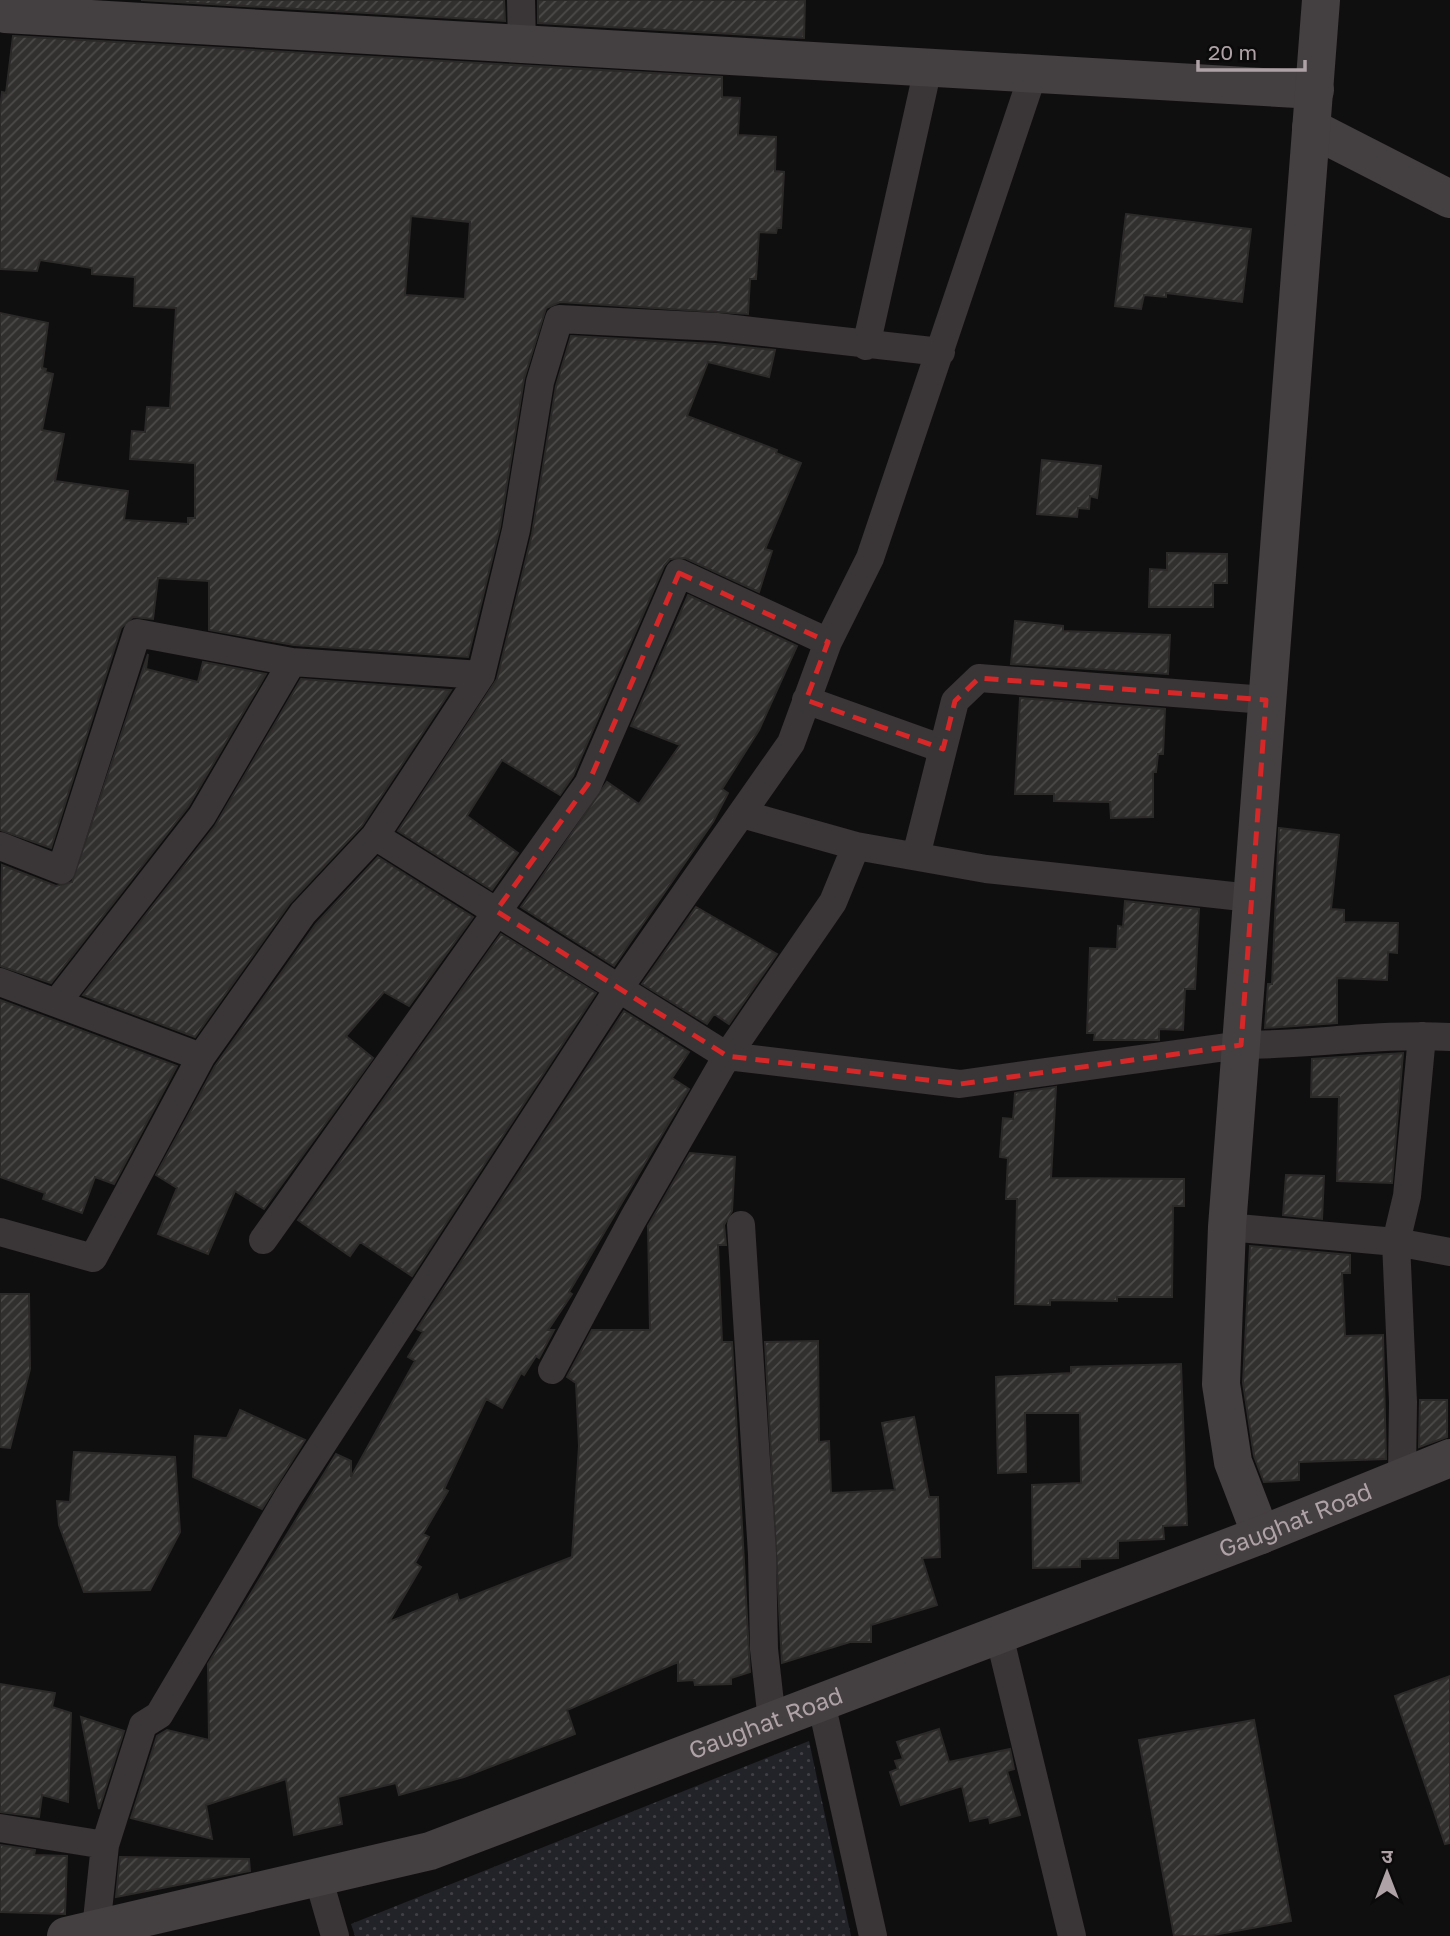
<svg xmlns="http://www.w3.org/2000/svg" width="1450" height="1936" font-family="'Golos Text','Noto Sans Devanagari',sans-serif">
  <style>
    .grass { fill: url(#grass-dots) }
    .building { fill: url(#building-hatch); stroke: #2c2929; stroke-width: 2; fill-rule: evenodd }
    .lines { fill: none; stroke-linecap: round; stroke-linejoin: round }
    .street { stroke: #3a3537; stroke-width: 28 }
    .secondary { stroke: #443f41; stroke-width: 38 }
    .marked { fill: none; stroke: #d62828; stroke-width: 5; stroke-dasharray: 14 9; stroke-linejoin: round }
    .labels { text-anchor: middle; stroke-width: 7; stroke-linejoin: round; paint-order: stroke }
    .street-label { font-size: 24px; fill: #afa2a7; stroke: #0b0a0a }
  </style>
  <defs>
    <pattern id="grass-dots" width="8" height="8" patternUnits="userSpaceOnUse" patternTransform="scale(1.75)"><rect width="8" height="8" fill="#222229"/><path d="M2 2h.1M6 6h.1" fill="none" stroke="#403f45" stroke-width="1.8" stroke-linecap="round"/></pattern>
    <pattern id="building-hatch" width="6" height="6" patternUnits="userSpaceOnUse" patternTransform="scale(1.75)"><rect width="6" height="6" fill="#322f2f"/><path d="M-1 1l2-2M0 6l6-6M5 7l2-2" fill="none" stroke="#4d4a4a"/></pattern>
  </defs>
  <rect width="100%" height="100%" fill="#100f0f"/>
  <!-- grass -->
  <path class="grass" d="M 809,1741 L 851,1936 L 355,1936 L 351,1924 Z"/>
  <!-- building -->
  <path class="building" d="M 141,0 L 504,0 L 505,21 Z
    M 538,0 L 805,0 L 804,38 L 538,23 Z
    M 13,36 L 722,77 L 722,97 L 740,98 L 738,135 L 776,137 L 775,171 L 784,172 L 781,228 L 777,228 L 776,233 L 759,232 L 756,279 L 750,279 L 748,314 L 560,302 L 546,308 L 524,379 L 500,527 L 468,657 L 294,645 L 209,630 L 209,581 L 158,578 L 153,619 L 133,617 L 121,628 L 51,848 L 0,830 L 0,313 L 48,323 L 42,368 L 46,369 L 45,372 L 53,374 L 42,430 L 64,434 L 55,481 L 128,491 L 124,520 L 188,524 L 188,518 L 195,518 L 195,463 L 130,459 L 132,431 L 145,432 L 147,407 L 170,408 L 176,308 L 134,306 L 135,277 L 92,274 L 92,268 L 40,260 L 37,271 L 0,269 L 0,110 L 2,92 L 6,93 ZM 411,216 L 470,222 L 465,299 L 405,295 Z
    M 1126,214 L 1251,229 L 1242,302 L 1166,293 L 1166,297 L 1144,295 L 1141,309 L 1115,306 Z
    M 571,336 L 716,344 L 775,350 L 769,377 L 708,362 L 687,416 L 777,450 L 776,453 L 801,463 L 765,549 L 772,551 L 759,592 L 685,558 L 670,559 L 664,566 L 573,776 L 560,795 L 502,760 L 467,816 L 518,853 L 492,890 L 398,831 L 497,679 L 532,534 L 556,386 Z
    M 1042,460 L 1101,466 L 1097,498 L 1090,496 L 1089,509 L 1078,508 L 1077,517 L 1037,514 Z
    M 1167,553 L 1227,554 L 1227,583 L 1213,583 L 1213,607 L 1149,607 L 1150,569 L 1167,570 Z
    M 688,595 L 797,646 L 759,730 L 722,789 L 728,793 L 713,822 L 614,966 L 521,907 L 607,782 L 639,804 L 680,745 L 631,726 Z
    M 1015,621 L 1063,626 L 1063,631 L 1170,635 L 1168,674 L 1011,664 Z
    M 148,654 L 146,669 L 198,682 L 203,662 L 266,674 L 188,807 L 51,983 L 0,966 L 2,865 L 56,886 L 72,882 Z
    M 301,679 L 451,690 L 362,826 L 290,903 L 195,1037 L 83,995 L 215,826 Z
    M 1020,698 L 1165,709 L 1163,754 L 1158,754 L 1156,772 L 1153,772 L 1153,817 L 1111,818 L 1110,802 L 1054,801 L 1054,794 L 1015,794 Z
    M 1279,828 L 1339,835 L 1331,909 L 1344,910 L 1344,922 L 1398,923 L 1397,953 L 1388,952 L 1387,980 L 1337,978 L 1337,1023 L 1265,1028 L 1268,984 L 1272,984 Z
    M 378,857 L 473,917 L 409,1006 L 384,992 L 346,1036 L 373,1058 L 264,1209 L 235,1191 L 208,1254 L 158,1234 L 177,1188 L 156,1175 L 215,1066 L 316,924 Z
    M 1125,901 L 1199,909 L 1195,989 L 1185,989 L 1183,1030 L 1159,1029 L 1159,1040 L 1094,1040 L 1095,1033 L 1087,1033 L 1090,948 L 1117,949 L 1118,926 L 1123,927 Z
    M 696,907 L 777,954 L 729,1024 L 714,1014 L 707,1024 L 642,984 Z
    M 501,934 L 596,993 L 412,1276 L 360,1242 L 350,1256 L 298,1220 Z
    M 0,1000 L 177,1066 L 114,1184 L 95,1177 L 82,1213 L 43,1199 L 45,1193 L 0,1177 Z
    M 624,1011 L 689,1052 L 672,1078 L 689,1089 L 569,1292 L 572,1294 L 548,1330 L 554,1330 L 539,1358 L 536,1356 L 524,1375 L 521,1373 L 502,1408 L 486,1399 L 444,1489 L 448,1491 L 423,1534 L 429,1537 L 415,1563 L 421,1567 L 389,1622 L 457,1594 L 459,1601 L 572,1557 L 579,1446 L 576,1383 L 567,1377 L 592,1330 L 650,1330 L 648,1226 L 690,1153 L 735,1157 L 732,1211 L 724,1225 L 726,1245 L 718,1245 L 722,1342 L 732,1342 L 750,1672 L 731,1678 L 731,1684 L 695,1685 L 694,1680 L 678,1681 L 678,1662 L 567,1710 L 575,1734 L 464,1777 L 399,1795 L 396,1783 L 338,1797 L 342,1824 L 294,1835 L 286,1779 L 206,1805 L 212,1839 L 131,1818 L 157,1736 L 167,1730 L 209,1740 L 208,1664 L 336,1454 L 351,1461 L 351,1477 L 415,1361 L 408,1357 L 423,1332 L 417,1329 Z
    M 1403,1053 L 1392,1183 L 1337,1181 L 1339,1097 L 1311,1097 L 1312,1059 Z
    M 1056,1087 L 1051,1178 L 1184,1179 L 1184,1206 L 1173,1206 L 1172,1297 L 1117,1297 L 1117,1301 L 1050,1300 L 1050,1305 L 1015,1304 L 1017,1199 L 1006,1199 L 1008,1158 L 1000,1157 L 1003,1118 L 1013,1119 L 1015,1093 Z
    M 1286,1175 L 1324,1176 L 1322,1219 L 1283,1215 Z
    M 1250,1246 L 1350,1255 L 1350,1273 L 1342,1273 L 1345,1336 L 1383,1335 L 1386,1459 L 1299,1462 L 1299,1480 L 1264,1482 L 1254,1456 L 1243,1383 Z
    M 0,1294 L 29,1294 L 30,1369 L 10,1448 L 0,1447 Z
    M 818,1341 L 819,1442 L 829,1441 L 831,1493 L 895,1490 L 882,1423 L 914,1417 L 929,1497 L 938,1497 L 940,1557 L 922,1558 L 937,1605 L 871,1625 L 871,1642 L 850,1642 L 782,1663 L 765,1342 Z
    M 1181,1364 L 1187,1525 L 1163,1526 L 1164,1539 L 1118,1541 L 1118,1558 L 1080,1559 L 1080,1567 L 1033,1568 L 1032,1485 L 1081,1483 L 1080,1413 L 1025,1413 L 1026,1472 L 998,1473 L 996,1377 L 1071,1373 L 1071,1367 Z
    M 1420,1400 L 1447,1400 L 1447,1437 L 1419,1447 Z
    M 240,1410 L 305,1440 L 262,1509 L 193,1477 L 195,1436 L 227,1438 Z
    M 74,1452 L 175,1457 L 180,1532 L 150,1590 L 84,1592 L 59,1525 L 57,1501 L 70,1502 Z
    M 1450,1676 L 1450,1843 L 1445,1844 L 1395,1696 Z
    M 0,1684 L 55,1693 L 52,1707 L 71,1713 L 68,1802 L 42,1795 L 39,1817 L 0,1812 Z
    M 81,1717 L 124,1731 L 99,1809 Z
    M 1254,1720 L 1291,1921 L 1208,1936 L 1174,1936 L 1139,1740 Z
    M 939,1729 L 949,1762 L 1010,1749 L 1014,1769 L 1007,1771 L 1020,1815 L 990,1823 L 989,1817 L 970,1821 L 962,1786 L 901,1805 L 890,1772 L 898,1769 L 895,1761 L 903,1759 L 897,1742 Z
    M 0,1845 L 35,1850 L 34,1855 L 67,1856 L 65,1914 L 0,1912 Z
    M 120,1857 L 249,1859 L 250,1871 L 116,1897 Z"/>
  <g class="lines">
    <!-- street -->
    <path class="street" d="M 521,0 L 522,45
      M 866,346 L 928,68
      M 806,700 L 943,749
      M 742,814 L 856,846 L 986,869 L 1251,898
      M 375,836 L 727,1056 L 960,1084 L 1241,1045 C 1310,1045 1381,1033 1450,1037
      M 0,846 L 61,870 L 137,633 L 292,662 L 481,675
      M 916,856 L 955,701 L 979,678 L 1266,700
      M 0,982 L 201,1057
      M 57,1002 L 202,816 L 292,662
      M 741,1225 L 762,1554 L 764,1649 L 772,1721
      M 1227,1227 L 1396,1242 L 1450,1252
      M 0,1232 L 93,1258 L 201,1057 L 303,913 L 375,836 L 481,675 L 516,530 L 540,382 L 559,319 L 717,327 L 941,352
      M 263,1240 L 588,784 L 679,573 L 828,642
      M 552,1370 L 633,1219 L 727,1056 L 833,902 L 856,846
      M 1402,1475 L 1403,1402 L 1396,1242 L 1407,1196 L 1422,1036
      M 999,1635 L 1072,1936
      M 821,1702 L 873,1936
      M 0,1828 L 105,1845
      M 318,1877 L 335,1936
      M 96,1929 L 105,1845 L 143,1725 L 159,1715 L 288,1497 L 619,988 L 791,743 L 828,642 L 870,558 L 1033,74"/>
    <!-- secondary -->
    <g class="secondary">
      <path d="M 5,14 L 1315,90"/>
      <path d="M 1311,128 L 1450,199"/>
      <path d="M 1261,1535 L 1233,1462 L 1221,1384 L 1227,1227 L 1321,0"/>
      <path id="s1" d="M 66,1936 L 430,1851 L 1261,1535 L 1450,1458"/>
    </g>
  </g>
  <!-- marked area -->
  <path class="marked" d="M 679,573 L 828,642 L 806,700 L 943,749 L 955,701 L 979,678 L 1266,700 L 1241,1045 L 960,1084 L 727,1056 L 496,911 L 588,784 Z"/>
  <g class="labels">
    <!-- street labels -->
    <g class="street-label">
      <text dy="8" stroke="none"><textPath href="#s1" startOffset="1300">Gaughat Road</textPath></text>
      <text dy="8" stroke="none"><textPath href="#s1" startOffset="733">Gaughat Road</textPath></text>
    </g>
  </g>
  <!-- north arrow -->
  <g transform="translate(1387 1873)" stroke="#0b0a0a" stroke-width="5" paint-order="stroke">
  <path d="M0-5L12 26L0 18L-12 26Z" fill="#afa2a7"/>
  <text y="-10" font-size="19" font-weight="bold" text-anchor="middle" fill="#afa2a7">उ</text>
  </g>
  <!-- scale -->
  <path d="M1198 60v10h107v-10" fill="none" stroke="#afa2a7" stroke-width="3.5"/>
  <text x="1208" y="60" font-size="21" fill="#afa2a7" stroke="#0b0a0a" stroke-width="5" paint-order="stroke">20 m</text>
</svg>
